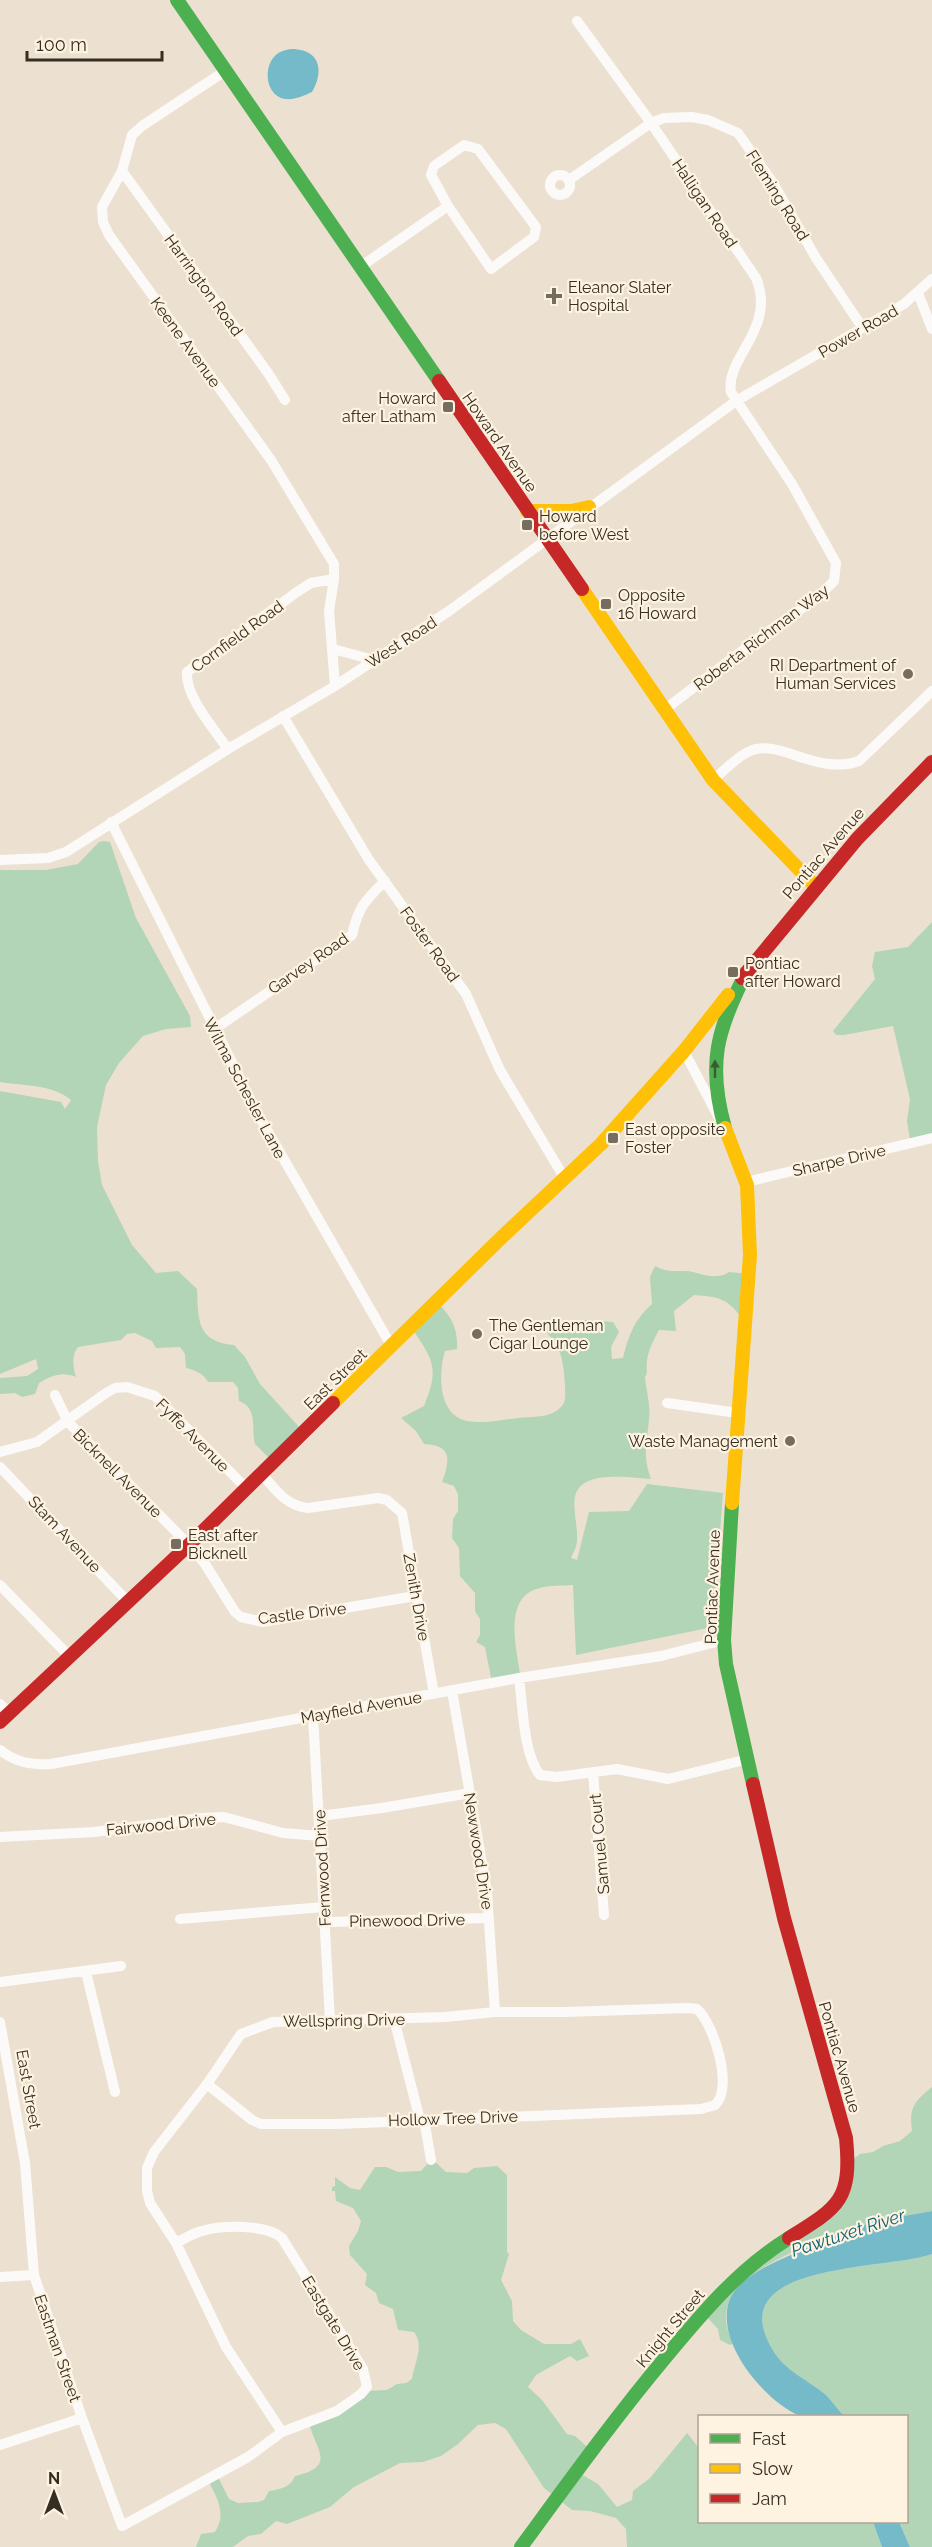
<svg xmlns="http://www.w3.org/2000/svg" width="932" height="2547" font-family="Raleway,sans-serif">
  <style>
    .green { fill: #b2d4b7 }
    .water { fill: #74bac8 }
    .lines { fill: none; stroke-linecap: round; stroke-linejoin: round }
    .street { stroke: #fcfaf8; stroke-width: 10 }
    .fast { stroke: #4caf50; stroke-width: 14 }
    .slow { stroke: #ffc107; stroke-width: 14 }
    .jam { stroke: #c62828; stroke-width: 14 }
    .oneway { fill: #3d5b32 }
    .poi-dot { fill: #756d5f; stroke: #fef3e0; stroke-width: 2 }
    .labels { text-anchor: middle; stroke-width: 4.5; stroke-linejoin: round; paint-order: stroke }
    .street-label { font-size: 16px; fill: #352e22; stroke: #fef3e0 }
    .poi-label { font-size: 16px; fill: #352e22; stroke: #fef3e0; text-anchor: start }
    .water-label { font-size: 18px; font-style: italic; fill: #0d6276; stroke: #fef3e0 }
  </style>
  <rect width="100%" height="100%" fill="#ece1d0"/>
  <!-- green -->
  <path class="green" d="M 104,841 L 110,842 L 136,918 L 190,1016 L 191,1027 L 166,1029 L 143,1036 L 119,1063 L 106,1085 L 97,1127 L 98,1161 L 102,1185 L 132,1245 L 156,1273 L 178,1271 L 197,1289 C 198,1320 197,1342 234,1345 L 245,1357 L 260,1384 L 300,1428 L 272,1461 L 255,1444 C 251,1426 258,1408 239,1401 L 238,1388 L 233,1382 L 208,1382 C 204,1374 195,1370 186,1368 L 185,1354 L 180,1347 L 156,1348 L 152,1341 L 135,1333 L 127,1334 L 121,1340 L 78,1347 C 71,1356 73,1366 76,1377 C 62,1371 51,1376 39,1383 L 35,1394 L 22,1397 L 15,1393 L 0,1394 L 0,1378 L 27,1376 L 38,1369 L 36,1359 L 0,1374 L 0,1091 L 61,1102 L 65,1109 L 71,1100 C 52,1084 23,1086 0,1082 L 0,870 L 46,870 L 78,864 L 99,842 Z
    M 932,922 L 932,1137 L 910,1140 L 907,1121 L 910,1099 L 893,1026 L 844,1035 L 836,1035 L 833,1031 L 875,979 L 872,966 L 875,952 L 908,947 Z
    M 655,1266 C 671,1275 681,1268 697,1273 C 706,1276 720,1279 729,1272 L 749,1274 L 745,1322 C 728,1299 722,1297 694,1295 L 674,1311 L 676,1331 L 659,1330 C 651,1345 645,1356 647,1373 L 645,1377 C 646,1390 651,1406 649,1419 C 647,1443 642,1454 651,1479 C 631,1478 580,1469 575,1497 C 572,1512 581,1536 575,1549 C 574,1552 572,1555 571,1558 L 577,1560 L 589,1512 L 629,1511 L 647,1484 L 723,1493 L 713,1627 L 576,1655 L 573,1585 C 562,1586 550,1585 540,1588 C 503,1596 516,1647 520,1674 L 492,1683 L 485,1647 L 476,1642 L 480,1635 L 480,1619 L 475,1611 L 475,1593 L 460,1576 L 459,1548 L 452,1538 L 453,1519 L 458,1511 L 458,1494 L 454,1486 L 442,1482 C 451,1459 451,1445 424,1444 L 416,1431 L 401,1418 L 424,1406 C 440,1367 433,1360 411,1327 L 438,1303 C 452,1318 458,1328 457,1349 L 445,1351 C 438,1374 438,1415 467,1421 C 484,1424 501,1420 518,1418 C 532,1416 550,1419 561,1407 C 567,1401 565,1392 565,1385 C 563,1353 560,1343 535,1322 L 551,1320 L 572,1325 L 586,1320 L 613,1322 L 619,1332 L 611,1347 L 612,1359 L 623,1358 C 629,1335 634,1320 652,1304 L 650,1277 Z
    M 932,2087 L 932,2211 C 885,2221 683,2263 734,2343 L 730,2345 L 720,2340 L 718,2329 L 704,2314 L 746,2270 L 837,2202 L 848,2163 L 860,2154 L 873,2152 L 883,2146 L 900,2141 L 912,2131 C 909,2107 914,2102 932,2087 Z
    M 432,2159 L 446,2172 L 467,2173 L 474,2168 L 497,2166 L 507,2175 L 507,2252 L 509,2254 L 501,2280 L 512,2301 L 513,2321 L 521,2330 L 544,2344 L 571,2344 L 580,2339 L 589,2356 L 577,2361 L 570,2356 L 536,2375 L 528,2387 L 542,2400 L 567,2434 L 575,2436 L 592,2451 L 581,2474 L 598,2484 L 617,2507 L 632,2500 L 633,2491 L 650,2478 L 687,2433 L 699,2448 L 700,2522 L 873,2522 L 882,2547 L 627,2547 L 626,2529 L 616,2518 L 590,2511 L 572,2510 L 544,2488 L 506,2429 L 495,2423 L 478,2425 L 458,2444 L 441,2456 L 423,2462 L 400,2463 L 354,2487 L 330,2507 L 287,2524 L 276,2521 L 261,2534 L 248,2536 L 233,2547 L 196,2547 L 201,2534 L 215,2532 C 227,2514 217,2498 208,2480 L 217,2475 L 229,2499 L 238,2503 L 258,2502 L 264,2500 L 269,2491 C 280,2489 290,2488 295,2476 C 338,2466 315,2450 309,2422 L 364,2391 L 387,2390 L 397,2384 L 406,2383 L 412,2379 C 414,2363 425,2347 414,2332 L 398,2330 L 393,2309 L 379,2303 L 376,2293 L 365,2285 L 367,2274 L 350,2255 L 349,2246 L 358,2231 L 361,2221 L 353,2208 L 336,2201 L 335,2191 L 332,2191 L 332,2187 L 335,2186 L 335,2177 L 350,2188 L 360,2190 L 375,2167 L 386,2167 L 398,2172 L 421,2171 Z
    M 932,2254 L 932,2547 L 910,2547 L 899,2522 L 906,2522 L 906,2416 L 844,2416 C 838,2410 833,2402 826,2395 C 811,2382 788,2372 776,2355 C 713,2261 884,2271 932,2254 Z"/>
  <!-- water -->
  <path class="water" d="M 291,49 C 319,49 325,69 312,92 C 303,96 295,100 285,99 C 266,96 263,69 274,57 C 278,52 284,50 291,49 Z
    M 932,2211 L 932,2254 C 884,2271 713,2261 776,2355 C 788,2372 811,2382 826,2395 C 833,2402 838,2410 844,2416 C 831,2417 810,2420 798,2415 C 759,2398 699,2322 741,2284 C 754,2272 768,2265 784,2258 C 812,2245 840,2233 869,2224 C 890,2218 911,2215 932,2211 Z
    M 873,2522 L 899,2522 L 910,2547 L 882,2547 Z"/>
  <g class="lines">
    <!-- street -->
    <path class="street" d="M 577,21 L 651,123 L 756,278 C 777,329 725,357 731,392 L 792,484 L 836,563 L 834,581 L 817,598 L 763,635 L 664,710
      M 225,71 L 142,126 L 132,135 L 122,171 L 102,207 L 103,222 L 109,235 L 271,460 L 334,564 L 334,579 L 329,611 L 335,686
      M 464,145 L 478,149 L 536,227 L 534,237 L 491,269 L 448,206 L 431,175 L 434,166 Z
      M 122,171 L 268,373 L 285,400
      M550 185a10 10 0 1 1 20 0a10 10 0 1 1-20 0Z
      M 569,180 L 651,123 L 664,118 L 692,117 L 708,120 L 738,133 L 773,183 L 816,258 L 862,327
      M 360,267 L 448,206
      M 918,293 L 932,329
      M 333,649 L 374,660
      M 283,716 L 369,860 L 466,994 L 500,1070 L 565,1179
      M 228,749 C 214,729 185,696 187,672 L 297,592 L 311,583 L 334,579
      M 713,780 C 724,771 736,757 750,751 C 779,738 817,776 859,761 L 932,691
      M 111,822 L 259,1116 L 392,1347
      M 0,860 L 48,858 L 66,852 L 228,749 L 335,686 L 449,611 L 736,401 L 904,304 L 932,279
      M 213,1030 L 352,935 C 358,908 365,900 385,881
      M 684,1051 L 720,1120
      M 746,1182 L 932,1138
      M 55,1395 L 68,1422 L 189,1545 L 205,1564 L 235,1612 L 241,1617 L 263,1622 L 415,1596
      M 667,1403 L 738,1413
      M 0,1452 L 37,1442 L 106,1393 L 115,1388 L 127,1387 L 155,1396 L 246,1488
      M 0,1467 L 129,1603
      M 261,1473 C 275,1489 286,1506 308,1508 L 378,1498 L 387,1500 L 402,1513 L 434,1694
      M 0,1585 L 71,1658
      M 519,1678 C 523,1705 523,1754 540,1775 L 557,1777 L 617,1769 L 668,1779 L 748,1759
      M 452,1691 L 487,1892 L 495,2012
      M 0,1704 L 10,1714
      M 313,1716 L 330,2020
      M 0,1750 C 16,1763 32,1765 51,1764 L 519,1678 L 661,1656 L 724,1640
      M 593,1772 L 604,1915
      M 320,1816 L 382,1808 L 470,1793
      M 0,1837 L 94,1832 L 202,1818 L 224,1817 L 283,1833 L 320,1836
      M 180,1919 L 324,1907
      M 325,1922 L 489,1918
      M 86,1972 L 115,2092
      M 0,1982 L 121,1966
      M 394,2019 L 420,2120
      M 0,2022 L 25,2163 L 34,2275 L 82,2418 L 122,2526 L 248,2457 L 282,2432 L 337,2411 L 361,2394 L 367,2387 L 363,2369 L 282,2238 C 266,2224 222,2225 202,2231 C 193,2233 184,2239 176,2243
      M 207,2084 L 252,2120 L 261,2124 L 337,2124 L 701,2109 L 715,2105 C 734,2088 714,2024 697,2009 L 687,2008 L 565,2012 L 495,2012 L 445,2017 L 273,2022 L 241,2034 L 207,2084 L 154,2152 L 147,2168 L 147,2191 L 150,2203 L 176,2243 L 226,2347 L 282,2432
      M 424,2119 L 431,2160
      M 0,2277 L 34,2275
      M 0,2445 L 82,2418"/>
    <!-- fast -->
    <path class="fast" d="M 177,0 L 439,381
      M 725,1128 C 707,1064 717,1030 746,973
      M 732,1503 L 724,1640 L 726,1664 L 753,1784
      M 521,2547 C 568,2483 614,2419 665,2358 C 702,2313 739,2269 789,2238"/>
    <!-- slow -->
    <path class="slow" d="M 527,511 L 571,511 L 589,507
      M 582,589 L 713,780 L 815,886
      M 725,1128 L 747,1185 L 750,1255 L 732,1503
      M 333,1403 L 503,1236 L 601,1144 L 684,1051 L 728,995"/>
    <!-- jam -->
    <path class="jam" d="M 439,381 L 582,589
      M 742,978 L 857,839 L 932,762
      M 0,1722 L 195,1539 L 333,1403
      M 753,1784 L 784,1918 L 846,2138 C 852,2200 839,2207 789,2238"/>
  </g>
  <!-- one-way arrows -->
  <defs><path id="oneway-solid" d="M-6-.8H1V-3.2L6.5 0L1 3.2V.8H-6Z" transform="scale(1.5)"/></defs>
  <use class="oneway" href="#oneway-solid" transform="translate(715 1069) rotate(-90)"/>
  <!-- markers -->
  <g class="poi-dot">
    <path d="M551 287h6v6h6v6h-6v6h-6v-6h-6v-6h6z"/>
    <rect x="442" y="401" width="12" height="12" rx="3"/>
    <rect x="521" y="519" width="12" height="12" rx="3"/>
    <rect x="600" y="598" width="12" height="12" rx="3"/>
    <circle cx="908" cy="674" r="6"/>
    <rect x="727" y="966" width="12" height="12" rx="3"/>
    <rect x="607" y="1132" width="12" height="12" rx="3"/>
    <circle cx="477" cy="1334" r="6"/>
    <circle cx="790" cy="1441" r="6"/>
    <rect x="170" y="1538" width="12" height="12" rx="3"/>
  </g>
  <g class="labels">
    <!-- street labels -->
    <g class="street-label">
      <text transform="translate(778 195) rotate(58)" y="6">Fleming Road</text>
      <text transform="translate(705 203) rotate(56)" y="6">Halligan Road</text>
      <text transform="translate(204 285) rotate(54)" y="6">Harrington Road</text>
      <text transform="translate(858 331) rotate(-30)" y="6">Power Road</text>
      <text transform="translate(186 342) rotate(54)" y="6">Keene Avenue</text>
      <text transform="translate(500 442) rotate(55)" y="6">Howard Avenue</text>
      <text transform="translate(237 636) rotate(-36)" y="6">Cornfield Road</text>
      <text transform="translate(761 637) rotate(-37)" y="6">Roberta Richman Way</text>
      <text transform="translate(401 642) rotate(-33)" y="6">West Road</text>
      <text transform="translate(823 853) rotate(-49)" y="6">Pontiac Avenue</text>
      <text transform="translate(430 944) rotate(54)" y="6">Foster Road</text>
      <text transform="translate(308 963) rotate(-35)" y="6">Garvey Road</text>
      <text transform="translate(245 1088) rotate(62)" y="6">Wilma Schesler Lane</text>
      <text transform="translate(839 1160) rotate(-13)" y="6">Sharpe Drive</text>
      <text transform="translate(335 1379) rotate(-44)" y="6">East Street</text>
      <text transform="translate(193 1435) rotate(45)" y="6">Fyffe Avenue</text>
      <text transform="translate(118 1473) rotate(45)" y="6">Bicknell Avenue</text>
      <text transform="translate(65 1534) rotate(47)" y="6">Stam Avenue</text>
      <text transform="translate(712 1587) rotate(-88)" y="6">Pontiac Avenue</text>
      <text transform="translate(417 1597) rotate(80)" y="6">Zenith Drive</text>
      <text transform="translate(302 1613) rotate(-7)" y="6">Castle Drive</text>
      <text transform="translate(361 1707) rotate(-10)" y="6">Mayfield Avenue</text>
      <text transform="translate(161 1824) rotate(-6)" y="6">Fairwood Drive</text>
      <text transform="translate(599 1844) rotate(-95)" y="6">Samuel Court</text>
      <text transform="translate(479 1851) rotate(81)" y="6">Newwood Drive</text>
      <text transform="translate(322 1868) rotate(-93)" y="6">Fernwood Drive</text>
      <text transform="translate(407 1920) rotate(-1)" y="6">Pinewood Drive</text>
      <text transform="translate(344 2020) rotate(-1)" y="6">Wellspring Drive</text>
      <text transform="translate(840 2057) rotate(74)" y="6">Pontiac Avenue</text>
      <text transform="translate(29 2089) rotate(80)" y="6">East Street</text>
      <text transform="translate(453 2118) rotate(-2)" y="6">Hollow Tree Drive</text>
      <text transform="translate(334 2323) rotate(59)" y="6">Eastgate Drive</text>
      <text transform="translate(670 2328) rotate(-50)" y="6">Knight Street</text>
      <text transform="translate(58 2348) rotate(71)" y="6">Eastman Street</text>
    </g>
    <!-- poi labels -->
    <g class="poi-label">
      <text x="568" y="293">Eleanor Slater<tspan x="568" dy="18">Hospital</tspan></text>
      <text x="436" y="404" text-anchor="end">Howard<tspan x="436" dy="18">after Latham</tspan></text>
      <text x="539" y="522">Howard<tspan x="539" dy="18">before West</tspan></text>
      <text x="618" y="601">Opposite<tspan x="618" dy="18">16 Howard</tspan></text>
      <text x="896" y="671" text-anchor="end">RI Department of<tspan x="896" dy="18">Human Services</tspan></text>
      <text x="745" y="969">Pontiac<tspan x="745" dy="18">after Howard</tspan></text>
      <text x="625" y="1135">East opposite<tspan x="625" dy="18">Foster</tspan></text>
      <text x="489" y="1331">The Gentleman<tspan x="489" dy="18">Cigar Lounge</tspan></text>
      <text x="778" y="1447" text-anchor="end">Waste Management</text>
      <text x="188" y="1541">East after<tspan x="188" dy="18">Bicknell</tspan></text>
    </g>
    <!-- water labels -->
    <g class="water-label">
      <text transform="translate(848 2233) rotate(-18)" y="6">Pawtuxet River</text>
    </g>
  </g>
  <!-- legend -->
  <rect x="698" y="2415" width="210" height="108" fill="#fef3e0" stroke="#aea494" stroke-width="1.5"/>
  <rect x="710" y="2434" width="30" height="9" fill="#4caf50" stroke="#aea494" stroke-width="1.5"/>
  <text x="752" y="2445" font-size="18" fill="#352e22">Fast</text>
  <rect x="710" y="2464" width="30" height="9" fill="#ffc107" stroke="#aea494" stroke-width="1.5"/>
  <text x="752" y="2475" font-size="18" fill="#352e22">Slow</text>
  <rect x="710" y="2494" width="30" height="9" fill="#c62828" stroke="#aea494" stroke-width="1.5"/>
  <text x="752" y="2505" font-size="18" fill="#352e22">Jam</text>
  <!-- north arrow -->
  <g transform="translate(54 2493)" stroke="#fef3e0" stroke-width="4.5" paint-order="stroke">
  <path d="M0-4.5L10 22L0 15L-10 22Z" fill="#352e22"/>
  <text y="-9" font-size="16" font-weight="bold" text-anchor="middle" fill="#352e22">N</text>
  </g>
  <!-- scale -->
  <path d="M27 51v9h135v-9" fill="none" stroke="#352e22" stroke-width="3"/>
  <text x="36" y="51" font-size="18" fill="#352e22" stroke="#fef3e0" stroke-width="4.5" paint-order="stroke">100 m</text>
</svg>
